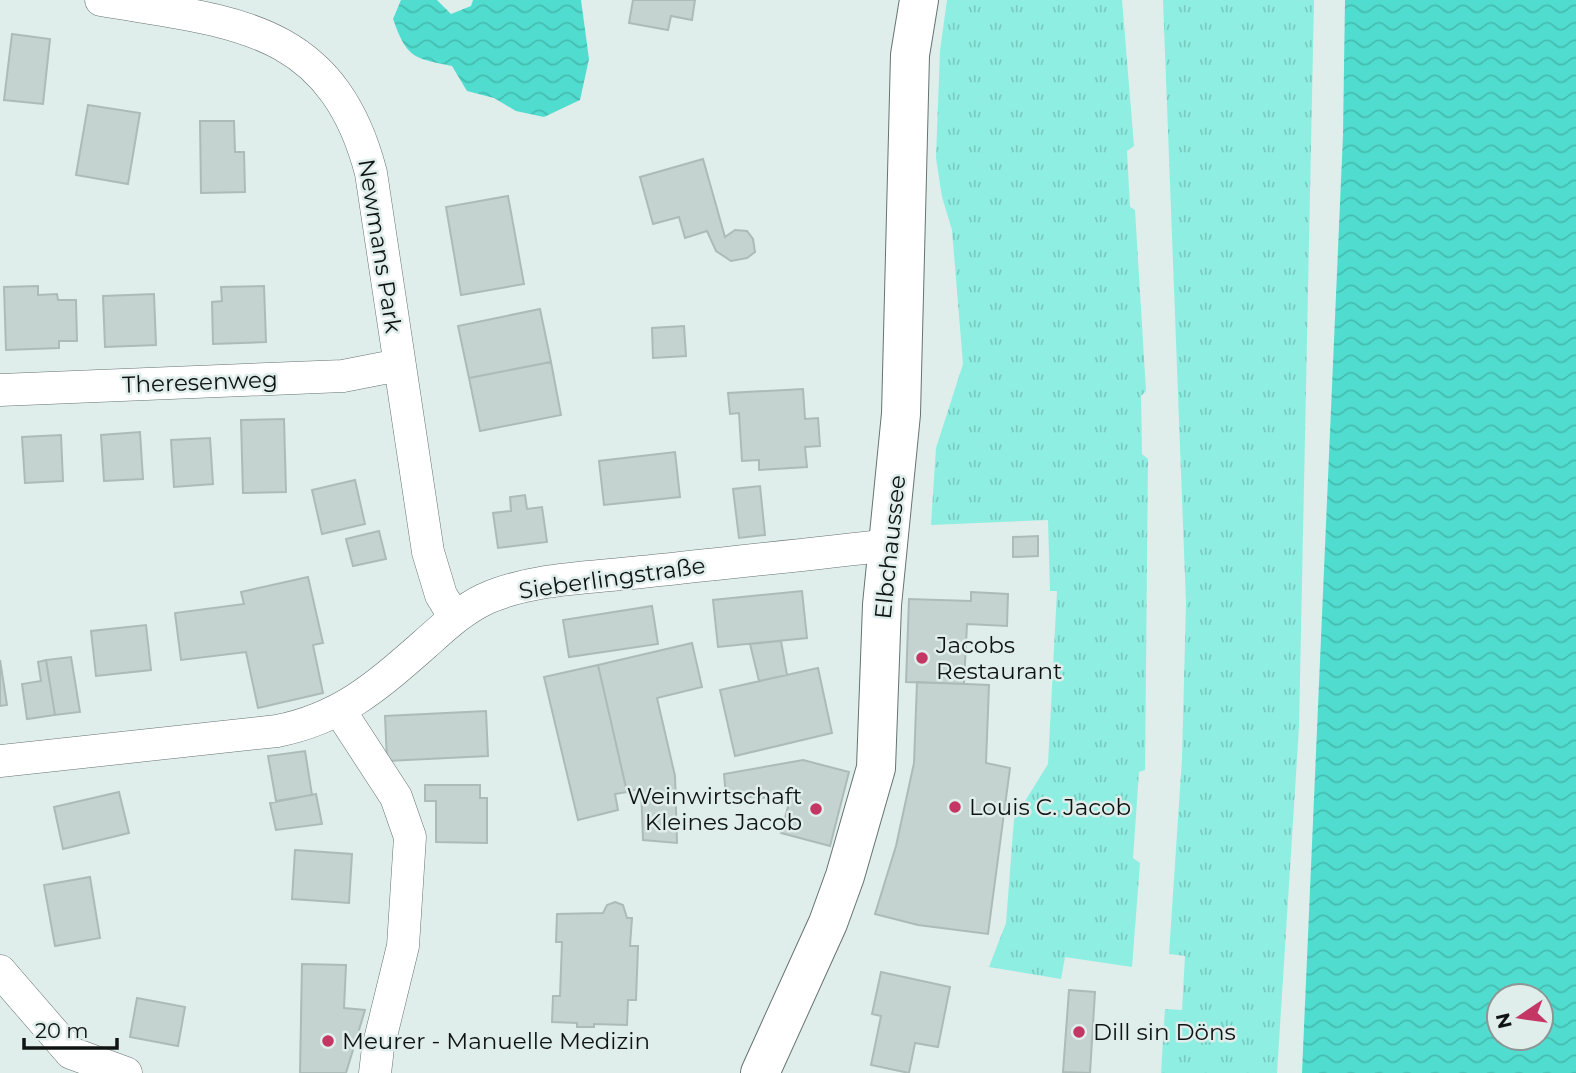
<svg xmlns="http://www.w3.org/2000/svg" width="1576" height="1073" font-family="Montserrat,sans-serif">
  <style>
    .grass { fill: url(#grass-tufts) }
    .water { fill: url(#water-waves); fill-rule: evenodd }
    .building { fill: #c4d2d0; stroke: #adbbb8; stroke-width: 2 }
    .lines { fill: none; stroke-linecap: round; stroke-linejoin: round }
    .minor-casing { stroke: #667371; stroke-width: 33 }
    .major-casing { stroke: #667371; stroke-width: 40 }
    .minor { stroke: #fff; stroke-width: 32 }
    .major { stroke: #fff; stroke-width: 38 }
    .poi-dot { fill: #c43664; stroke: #dfedeb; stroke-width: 2.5 }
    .labels { text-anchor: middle; stroke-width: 5; stroke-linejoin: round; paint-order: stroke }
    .street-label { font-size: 23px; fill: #0f1413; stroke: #dfedeb }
    .poi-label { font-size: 23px; fill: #0f1413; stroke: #dfedeb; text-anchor: start }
  </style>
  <defs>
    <pattern id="grass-tufts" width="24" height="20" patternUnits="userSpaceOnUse" patternTransform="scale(1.75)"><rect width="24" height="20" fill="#8eeee2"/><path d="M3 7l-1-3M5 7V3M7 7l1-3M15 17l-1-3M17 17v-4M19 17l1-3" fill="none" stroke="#79cbc1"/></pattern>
    <pattern id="water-waves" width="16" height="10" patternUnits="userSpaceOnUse" patternTransform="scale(1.75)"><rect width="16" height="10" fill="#50ddcf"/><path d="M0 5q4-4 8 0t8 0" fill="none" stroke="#45bdb1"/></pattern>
  </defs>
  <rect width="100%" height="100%" fill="#dfedeb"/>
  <!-- grass -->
  <path class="grass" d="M 947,0 L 1122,0 L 1134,146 L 1127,151 L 1130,207 L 1135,210 L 1146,391 L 1141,396 L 1142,454 L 1148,459 L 1145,770 L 1139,772 L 1133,858 L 1140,863 L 1132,967 L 1065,957 L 1061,979 L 989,967 L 1006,923 L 1014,819 L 1048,764 L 1057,591 L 1050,591 L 1048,520 L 931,525 L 936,448 L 963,364 L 952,230 L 942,197 L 936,158 L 940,51 Z
    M 1163,0 L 1314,0 L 1299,727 L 1277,1073 L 1161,1073 L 1165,1009 L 1182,1010 L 1185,956 L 1169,954 L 1182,759 L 1186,603 Z"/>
  <!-- water -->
  <path class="water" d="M 401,0 L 437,0 L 451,14 L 471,6 L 473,0 L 581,0 L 589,59 L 580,100 L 544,117 L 516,111 L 494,98 L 467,91 L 452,66 C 413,58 407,58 393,19 Z
    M 1345,0 L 1576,0 L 1576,1073 L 1302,1073 L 1343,135 ZM 1541,996 L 1541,1038 L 1499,1038 L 1499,996 Z"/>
  <!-- building -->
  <path class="building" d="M 633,0 L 695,0 L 692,20 L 671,16 L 668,30 L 629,23 Z
    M 12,34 L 50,39 L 43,104 L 4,100 Z
    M 88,105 L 140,113 L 128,184 L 76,175 Z
    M 200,121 L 234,121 L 235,152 L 244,152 L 245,192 L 201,193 Z
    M 703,159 L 725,237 L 735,230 L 747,231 L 753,239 L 755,252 L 747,258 L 731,261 L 716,251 L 707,231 L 685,238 L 679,217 L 653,224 L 640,177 Z
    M 508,196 L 524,284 L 461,295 L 446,207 Z
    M 38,286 L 38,295 L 57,294 L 58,300 L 76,300 L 77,341 L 59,341 L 59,348 L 6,350 L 4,287 Z
    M 264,286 L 266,342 L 213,344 L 212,302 L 222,301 L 221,287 Z
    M 154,294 L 156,345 L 105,347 L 103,296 Z
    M 540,309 L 551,362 L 469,378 L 458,326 Z
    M 684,326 L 686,356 L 653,358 L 652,328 Z
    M 551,362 L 561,415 L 480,431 L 469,378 Z
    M 803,389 L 805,419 L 818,418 L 820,446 L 805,447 L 807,467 L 759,470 L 759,460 L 742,461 L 739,413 L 730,414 L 728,393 Z
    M 284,419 L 286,492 L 243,493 L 241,420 Z
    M 140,432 L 143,479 L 104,481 L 101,435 Z
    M 61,435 L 63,481 L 25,483 L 22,437 Z
    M 210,438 L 213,484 L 174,487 L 171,440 Z
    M 675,452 L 680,497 L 604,505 L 599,461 Z
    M 355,480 L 365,524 L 322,534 L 312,490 Z
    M 760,486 L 765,535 L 739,538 L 733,489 Z
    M 525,495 L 527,509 L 542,507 L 547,542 L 498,548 L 493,513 L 511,511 L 510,497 Z
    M 379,531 L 386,559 L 353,566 L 346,539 Z
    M 1038,536 L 1038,556 L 1013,557 L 1013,537 Z
    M 308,577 L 323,643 L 313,645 L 323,693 L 258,708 L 246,652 L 181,660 L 175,613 L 244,604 L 241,592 Z
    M 802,591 L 807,638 L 718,647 L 713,600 Z
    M 971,592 L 1008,594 L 1007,626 L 967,624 L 964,684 L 906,682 L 909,599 L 971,601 Z
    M 652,606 L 658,644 L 569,657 L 563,620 Z
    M 146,625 L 151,670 L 96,676 L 91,631 Z
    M 781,641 L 787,675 L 759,681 L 750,644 Z
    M 692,643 L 702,687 L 657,698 L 675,776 L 677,843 L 643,840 L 641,788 L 627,792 L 598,665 Z
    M 71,657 L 80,712 L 55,715 L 46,660 Z
    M 0,660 L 7,705 L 0,706 Z
    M 46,660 L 55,715 L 27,719 L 22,684 L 41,681 L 38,662 Z
    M 598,665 L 627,792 L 615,794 L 618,810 L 578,820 L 544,677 Z
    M 818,668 L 832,733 L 735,756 L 720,690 Z
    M 917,682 L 989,685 L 986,763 L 1010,768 L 988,934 L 918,925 L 875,914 L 896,846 L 914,763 Z
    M 486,711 L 488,756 L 387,761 L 385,716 Z
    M 305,751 L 312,795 L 276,801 L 268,756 Z
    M 803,760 L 849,772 L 830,846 L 781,833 L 790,799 L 726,796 L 724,774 Z
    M 425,785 L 480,785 L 480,798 L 487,798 L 487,843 L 436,842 L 436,801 L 425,801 Z
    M 119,792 L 129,833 L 63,849 L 54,807 Z
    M 316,794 L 322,824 L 276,830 L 270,803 Z
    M 295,850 L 352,854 L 349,903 L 292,899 Z
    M 90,877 L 100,938 L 55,946 L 44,885 Z
    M 615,902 L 623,905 L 627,918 L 632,918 L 630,946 L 638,946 L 636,1000 L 628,1000 L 627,1025 L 594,1024 L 594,1027 L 577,1027 L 577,1023 L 552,1022 L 553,996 L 560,996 L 562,942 L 556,942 L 557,914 L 603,913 L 607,905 Z
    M 302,964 L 346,965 L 344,1008 L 365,1010 L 346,1073 L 300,1073 Z
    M 881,972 L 950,987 L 938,1047 L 915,1043 L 909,1073 L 871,1065 L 881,1016 L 872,1014 Z
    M 1069,990 L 1095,992 L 1090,1073 L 1063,1072 Z
    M 137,998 L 185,1007 L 178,1046 L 130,1037 Z"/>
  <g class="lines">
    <defs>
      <path id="minor" d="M 101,0 C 230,22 332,23 371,173 L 428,552 L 441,595 L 455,618
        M 0,390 L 343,376 L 399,365
        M 340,711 L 396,797 L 410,837 L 403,946 L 378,1048 L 375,1073
        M 0,761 L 277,731 C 342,718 377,686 425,644 C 444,627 462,610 485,599 C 532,578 590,578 641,572 C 724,563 806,555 889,545
        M 0,971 L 71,1053 L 126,1073"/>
      <path id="major" d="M 760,1073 L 828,923 L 845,876 L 876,768 L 882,605 L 901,414 L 910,55 L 919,0"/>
    </defs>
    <!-- minor casing -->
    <use href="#minor" class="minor-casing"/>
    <!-- major casing -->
    <use href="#major" class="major-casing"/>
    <!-- minor -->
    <use href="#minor" class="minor"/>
    <!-- major -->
    <use href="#major" class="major"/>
  </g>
  <!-- markers -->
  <g class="poi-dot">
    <circle cx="922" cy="658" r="7"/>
    <circle cx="955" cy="807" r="7"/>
    <circle cx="816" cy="809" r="7"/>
    <circle cx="1079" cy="1032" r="7"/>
    <circle cx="328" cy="1041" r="7"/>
  </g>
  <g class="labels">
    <!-- street labels -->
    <g class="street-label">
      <text transform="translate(380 246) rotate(81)" y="8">Newmans Park</text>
      <text transform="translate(200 382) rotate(-2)" y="8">Theresenweg</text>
      <text transform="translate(890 547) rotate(-84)" y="8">Elbchaussee</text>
      <text transform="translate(612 578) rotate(-8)" y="8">Sieberlingstraße</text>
    </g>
    <!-- poi labels -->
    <g class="poi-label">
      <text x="936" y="653">Jacobs<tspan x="936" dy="26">Restaurant</tspan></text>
      <text x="802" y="804" text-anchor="end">Weinwirtschaft<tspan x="802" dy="26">Kleines Jacob</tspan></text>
      <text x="969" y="815">Louis C. Jacob</text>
      <text x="1093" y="1040">Dill sin Döns</text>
      <text x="342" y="1049">Meurer - Manuelle Medizin</text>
    </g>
  </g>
  <!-- north arrow -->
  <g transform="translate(1520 1017) rotate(257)"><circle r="33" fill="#dfedeb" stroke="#8c9695" stroke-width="2"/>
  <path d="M0-5L12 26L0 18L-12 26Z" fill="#c43664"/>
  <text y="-10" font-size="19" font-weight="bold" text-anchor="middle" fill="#0f1413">N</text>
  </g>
  <!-- scale -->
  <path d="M24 1038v10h93v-10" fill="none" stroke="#0f1413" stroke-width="3.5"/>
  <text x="35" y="1038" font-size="21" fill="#0f1413" stroke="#dfedeb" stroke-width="5" paint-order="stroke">20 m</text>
</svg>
